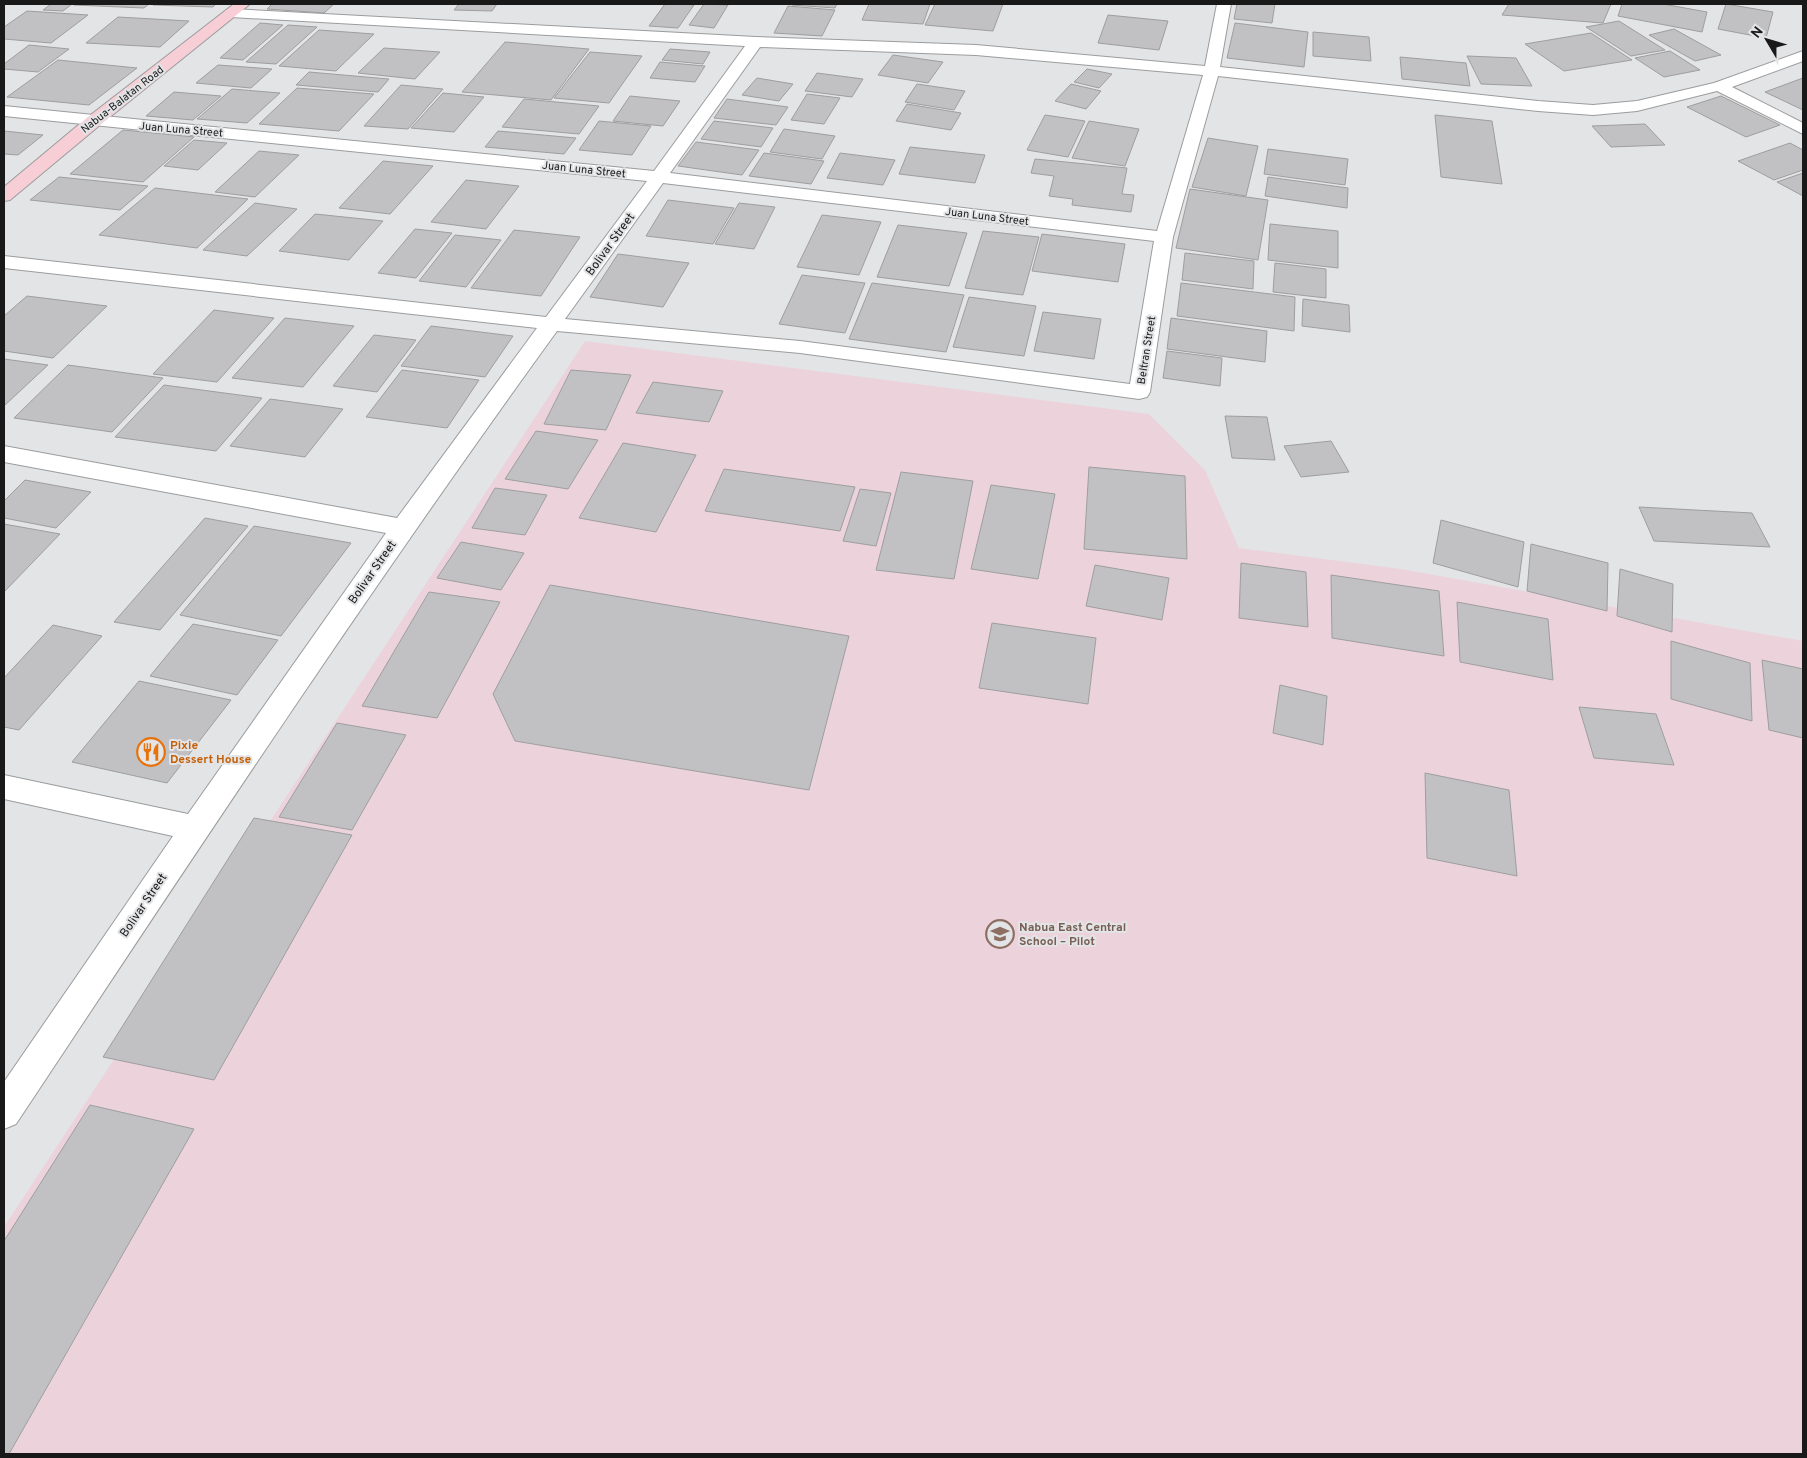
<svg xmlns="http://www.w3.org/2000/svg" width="1807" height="1458" font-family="Overpass,sans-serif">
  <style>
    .education { fill: #ecd3db }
    .building { fill: #c1c0c2; stroke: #9e9e9f }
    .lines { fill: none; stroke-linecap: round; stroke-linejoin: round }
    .minor-casing { stroke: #9b9c9d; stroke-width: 2 }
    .secondary-casing { stroke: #9b9c9d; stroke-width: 2 }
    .minor { fill: #fff; fill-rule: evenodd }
    .secondary { fill: #f8ced6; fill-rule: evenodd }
    .labels { text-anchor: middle; stroke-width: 4; stroke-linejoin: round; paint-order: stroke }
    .far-street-label { font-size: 11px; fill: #19191a; stroke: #e3e4e6 }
    .street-label { font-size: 12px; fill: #19191a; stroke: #e3e4e6 }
    .food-label { font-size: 12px; font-weight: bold; fill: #c56008; stroke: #e3e4e6; text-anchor: start }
    .education-label { font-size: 12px; font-weight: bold; fill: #785e54; stroke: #e3e4e6; text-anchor: start }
  </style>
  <rect width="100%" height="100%" fill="#e3e4e6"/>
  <!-- education -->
  <path class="education" d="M 585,341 L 1149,414 L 1205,470 L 1239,548 L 1401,569 L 1803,641 L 1803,1454 L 4,1454 L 4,1227 Z"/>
  <!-- building -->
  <path class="building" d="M 51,4 L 72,4 L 63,11 L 43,10 Z
    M 76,4 L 149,4 L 144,8 L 74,5 Z
    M 155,4 L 216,4 L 213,7 L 153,5 Z
    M 272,4 L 334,4 L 324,13 L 267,9 Z
    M 459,4 L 497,4 L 492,11 L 454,10 Z
    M 665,4 L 684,4 L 694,5 L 678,28 L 649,26 Z
    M 704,4 L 728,5 L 714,28 L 689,25 Z
    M 793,4 L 837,4 L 835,8 L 792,5 Z
    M 869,4 L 930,4 L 923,24 L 862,20 Z
    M 935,4 L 1003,4 L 993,31 L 925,25 Z
    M 1237,4 L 1275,4 L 1272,23 L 1234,19 Z
    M 1509,4 L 1611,4 L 1603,23 L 1502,15 Z
    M 1622,4 L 1663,4 L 1707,12 L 1702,32 L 1618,16 Z
    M 1726,4 L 1773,12 L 1766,38 L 1718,29 Z
    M 788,6 L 835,10 L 822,36 L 774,33 Z
    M 27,11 L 88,15 L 51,43 L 4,39 L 4,27 Z
    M 1108,15 L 1168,21 L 1159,50 L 1098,43 Z
    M 118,17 L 189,21 L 160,47 L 86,43 Z
    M 1619,21 L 1665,50 L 1631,56 L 1586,27 Z
    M 260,23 L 283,25 L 243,60 L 220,58 Z
    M 1235,23 L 1308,32 L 1304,67 L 1227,58 Z
    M 288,25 L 317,27 L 276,64 L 246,62 Z
    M 1674,29 L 1721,55 L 1695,61 L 1649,35 Z
    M 319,30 L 374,34 L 336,71 L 279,66 Z
    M 1313,32 L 1369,37 L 1371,61 L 1313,56 Z
    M 1591,33 L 1632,60 L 1564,71 L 1525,44 Z
    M 505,42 L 589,49 L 551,100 L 462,92 Z
    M 29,45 L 69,49 L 38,72 L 4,69 L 4,64 Z
    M 384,48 L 440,52 L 415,79 L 358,73 Z
    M 670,49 L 710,52 L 703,64 L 662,60 Z
    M 1670,51 L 1700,70 L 1664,77 L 1635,58 Z
    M 590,52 L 642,56 L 609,103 L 554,98 Z
    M 893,55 L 943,62 L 928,83 L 878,75 Z
    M 1467,56 L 1516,58 L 1532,86 L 1481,84 Z
    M 1400,57 L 1466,63 L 1470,86 L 1402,79 Z
    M 58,60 L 137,68 L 89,105 L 7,97 Z
    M 660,62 L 705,66 L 695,82 L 650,78 Z
    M 218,65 L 272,69 L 251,88 L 196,83 Z
    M 1087,69 L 1112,74 L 1099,88 L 1074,82 Z
    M 309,72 L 389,79 L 378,92 L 296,85 Z
    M 817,73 L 863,79 L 852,97 L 805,91 Z
    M 757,78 L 793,84 L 779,101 L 742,95 Z
    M 1803,78 L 1803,110 L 1765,92 Z
    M 917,84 L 965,91 L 954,110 L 905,102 Z
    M 1071,84 L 1101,91 L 1086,109 L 1055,101 Z
    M 401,85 L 443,89 L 408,129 L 364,126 Z
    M 297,88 L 374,94 L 339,131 L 259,124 Z
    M 232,89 L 280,93 L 247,123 L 197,119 Z
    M 174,92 L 221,96 L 193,120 L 146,116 Z
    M 443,93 L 484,97 L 454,132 L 411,128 Z
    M 807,94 L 840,98 L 824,124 L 791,120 Z
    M 630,96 L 680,101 L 663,126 L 613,121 Z
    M 1721,96 L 1780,125 L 1746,137 L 1687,107 Z
    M 524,99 L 599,106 L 579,134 L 502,127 Z
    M 727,99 L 788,107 L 776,125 L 714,118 Z
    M 907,104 L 961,113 L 951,130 L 896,121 Z
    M 1045,115 L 1085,121 L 1068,157 L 1027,150 Z
    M 1435,115 L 1492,121 L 1502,184 L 1441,177 Z
    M 599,121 L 651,126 L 632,155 L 579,150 Z
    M 714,121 L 773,128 L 761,147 L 701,139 Z
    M 1089,121 L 1139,129 L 1125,166 L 1072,158 Z
    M 1645,124 L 1665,145 L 1611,147 L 1592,126 Z
    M 784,129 L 835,136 L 822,159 L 770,152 Z
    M 123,130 L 194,137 L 143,182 L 70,174 Z
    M 4,131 L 43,135 L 18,155 L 4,154 Z
    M 498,131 L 576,138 L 564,154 L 485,147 Z
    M 1208,138 L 1258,146 L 1246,196 L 1192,187 Z
    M 194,140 L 227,143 L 198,170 L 164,166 Z
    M 696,142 L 759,150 L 742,175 L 678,166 Z
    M 1790,143 L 1803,150 L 1803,170 L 1774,180 L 1738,161 Z
    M 910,147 L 985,155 L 975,183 L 899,174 Z
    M 1268,149 L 1348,159 L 1345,185 L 1264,174 Z
    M 259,151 L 299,155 L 255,197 L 215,192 Z
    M 764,153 L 824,161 L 811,184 L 749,176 Z
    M 840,153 L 895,160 L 883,185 L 827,178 Z
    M 1035,159 L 1127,168 L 1122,194 L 1134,195 L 1131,212 L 1072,205 L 1073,199 L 1049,196 L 1054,176 L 1031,173 Z
    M 383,161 L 433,166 L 390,214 L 339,208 Z
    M 1803,173 L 1803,196 L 1777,182 Z
    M 59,177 L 148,186 L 120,210 L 30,200 Z
    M 1268,177 L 1348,188 L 1347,208 L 1265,196 Z
    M 466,180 L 519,186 L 486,229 L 431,222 Z
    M 155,188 L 248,199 L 197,248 L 99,235 Z
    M 1190,189 L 1268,200 L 1258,260 L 1176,248 Z
    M 668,200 L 734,208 L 713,244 L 646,236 Z
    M 255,203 L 297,209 L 247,256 L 203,250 Z
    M 739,203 L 775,207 L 754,249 L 715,244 Z
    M 315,214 L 383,221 L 349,260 L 279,251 Z
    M 822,215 L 881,222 L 859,275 L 797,267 Z
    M 1270,224 L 1338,231 L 1338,268 L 1268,260 Z
    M 898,225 L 967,233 L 949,286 L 877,277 Z
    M 415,229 L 452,233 L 416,278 L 378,273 Z
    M 514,230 L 580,237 L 541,296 L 471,288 Z
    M 983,231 L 1039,237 L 1023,295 L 965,288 Z
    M 1042,234 L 1125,244 L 1118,282 L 1032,271 Z
    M 455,235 L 501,240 L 466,287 L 419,281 Z
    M 1185,253 L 1254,261 L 1253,289 L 1182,280 Z
    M 618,254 L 689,263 L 663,307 L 590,297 Z
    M 1275,263 L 1326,269 L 1326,298 L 1273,292 Z
    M 802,275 L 865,283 L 845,333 L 779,324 Z
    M 872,283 L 964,295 L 946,352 L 849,339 Z
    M 1181,283 L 1295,297 L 1294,331 L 1177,316 Z
    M 27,296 L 107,306 L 53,358 L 4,351 L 4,316 Z
    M 969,297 L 1036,306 L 1024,356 L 953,347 Z
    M 1303,299 L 1349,305 L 1350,332 L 1302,326 Z
    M 214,310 L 274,318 L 217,382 L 153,374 Z
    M 1043,312 L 1101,319 L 1094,359 L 1034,351 Z
    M 285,318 L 354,326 L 303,387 L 232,378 Z
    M 1171,318 L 1267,331 L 1265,362 L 1167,349 Z
    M 431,326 L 513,336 L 485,377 L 401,366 Z
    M 374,335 L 416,340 L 377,392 L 333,386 Z
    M 1167,351 L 1222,358 L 1220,386 L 1163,378 Z
    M 4,359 L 48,365 L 4,406 Z
    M 68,365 L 163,378 L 112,432 L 14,418 Z
    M 402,370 L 479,380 L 447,428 L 366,417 Z
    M 571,370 L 631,375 L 606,430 L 544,424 Z
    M 653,382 L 723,391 L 709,422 L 636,413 Z
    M 164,385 L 262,398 L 216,451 L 115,437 Z
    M 270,399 L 343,409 L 305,457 L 230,446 Z
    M 1225,416 L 1267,417 L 1275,460 L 1232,458 Z
    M 536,431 L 598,440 L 568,489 L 505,479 Z
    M 1331,441 L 1349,472 L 1301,477 L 1284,446 Z
    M 623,443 L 696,455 L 656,532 L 579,518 Z
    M 1089,467 L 1185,476 L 1187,559 L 1084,549 Z
    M 724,469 L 855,487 L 840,531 L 705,511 Z
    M 901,472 L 973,481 L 954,579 L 876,570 Z
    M 25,480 L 91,492 L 56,528 L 4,518 L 4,501 Z
    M 991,485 L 1055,494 L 1038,579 L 971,569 Z
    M 495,488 L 547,495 L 525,535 L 472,528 Z
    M 860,489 L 891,493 L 876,546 L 843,541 Z
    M 1639,507 L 1752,513 L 1770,547 L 1654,541 Z
    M 205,518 L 248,526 L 160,630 L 114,622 Z
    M 1441,520 L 1524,542 L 1518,587 L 1433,563 Z
    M 4,524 L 60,534 L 4,592 Z
    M 254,526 L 351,543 L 281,636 L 180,615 Z
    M 461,542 L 524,553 L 501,590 L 437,578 Z
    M 1531,544 L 1608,563 L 1607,611 L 1527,591 Z
    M 1241,563 L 1306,572 L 1308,627 L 1239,618 Z
    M 1095,565 L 1169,578 L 1162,620 L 1086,606 Z
    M 1620,569 L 1673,584 L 1672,632 L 1617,616 Z
    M 1331,575 L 1439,591 L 1444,656 L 1332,638 Z
    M 550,585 L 849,636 L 809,790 L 515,741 L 493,694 Z
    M 429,592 L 500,602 L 437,718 L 362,706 Z
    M 1457,602 L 1548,619 L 1553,680 L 1460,662 Z
    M 992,623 L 1096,638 L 1088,704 L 979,688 Z
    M 193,624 L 278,640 L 237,695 L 150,676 Z
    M 53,625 L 102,636 L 19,730 L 4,727 L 4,678 Z
    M 1671,641 L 1750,663 L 1752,721 L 1671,699 Z
    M 1762,660 L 1803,669 L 1803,738 L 1769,730 Z
    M 139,681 L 231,700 L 167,783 L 72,762 Z
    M 1280,685 L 1327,696 L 1323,745 L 1273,733 Z
    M 1579,707 L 1656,714 L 1674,765 L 1594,758 Z
    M 337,723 L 406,735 L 352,830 L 279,817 Z
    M 1425,773 L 1509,790 L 1517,876 L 1427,858 Z
    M 254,818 L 352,835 L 214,1080 L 103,1057 Z
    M 90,1105 L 194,1129 L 9,1454 L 4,1454 L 4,1241 Z"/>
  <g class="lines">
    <defs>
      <path id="minor" d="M 1217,4 L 1231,4 L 1220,67 L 1538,101 L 1593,105 L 1637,101 L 1714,83 L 1803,51 L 1803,61 L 1732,87 L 1803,123 L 1803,134 L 1717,91 L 1637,111 L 1593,115 L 1538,111 L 1218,76 L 1173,237 L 1150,392 L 1147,397 L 1139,399 L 800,353 L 557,331 C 369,590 193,857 16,1124 L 4,1129 L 4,1082 L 173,836 L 4,799 L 4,775 L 188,814 L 386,533 L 4,462 L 4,446 L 397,518 L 537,328 L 4,268 L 4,256 L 546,317 L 647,181 L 4,116 L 4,106 L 654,171 L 745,46 L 231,17 L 226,16 L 224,13 L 226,10 L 231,9 L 756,37 L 976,45 L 1205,66 ZM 760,47 L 976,55 L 1203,75 L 1157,231 L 670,173 ZM 663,183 L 1154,241 L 1130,384 L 800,341 L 565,319 Z"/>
      <path id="secondary" d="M 234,4 L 250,4 L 100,125 L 10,200 L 4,201 L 4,187 L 88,117 Z"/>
    </defs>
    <!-- minor casing -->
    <use href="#minor" class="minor-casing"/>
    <!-- secondary casing -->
    <use href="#secondary" class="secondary-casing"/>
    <!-- minor -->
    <use href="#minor" class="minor"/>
    <!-- secondary -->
    <use href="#secondary" class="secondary"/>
  </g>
  <!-- icons -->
  <defs>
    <symbol id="restaurant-ring" viewBox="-11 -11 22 22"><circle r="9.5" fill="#e3e4e6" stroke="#e8710a" stroke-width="1.5"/><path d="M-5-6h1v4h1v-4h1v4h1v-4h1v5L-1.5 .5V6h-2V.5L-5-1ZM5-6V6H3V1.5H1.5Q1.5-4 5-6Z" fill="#e8710a"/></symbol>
    <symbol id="school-ring" viewBox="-11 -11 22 22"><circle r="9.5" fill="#e3e4e6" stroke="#8d6e63" stroke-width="1.5"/><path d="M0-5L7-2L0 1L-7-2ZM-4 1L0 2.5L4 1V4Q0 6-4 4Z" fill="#8d6e63"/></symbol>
  </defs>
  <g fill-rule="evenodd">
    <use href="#restaurant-ring" x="135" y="736" width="32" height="32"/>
    <use href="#school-ring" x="984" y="918" width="32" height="32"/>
  </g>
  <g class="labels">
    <!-- far-street labels -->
    <g class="far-street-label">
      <text transform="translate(122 99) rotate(-38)" y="4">Nabua-Balatan Road</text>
      <text transform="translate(181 129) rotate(5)" y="4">Juan Luna Street</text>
      <text transform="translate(584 169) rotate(6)" y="4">Juan Luna Street</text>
      <text transform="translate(987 216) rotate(7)" y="4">Juan Luna Street</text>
      <text transform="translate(1146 350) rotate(-81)" y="4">Beltran Street</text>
    </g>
    <!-- street labels -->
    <g class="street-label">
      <text transform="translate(610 244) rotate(-54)" y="4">Bolivar Street</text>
      <text transform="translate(372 572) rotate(-55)" y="4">Bolivar Street</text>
      <text transform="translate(143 905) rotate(-56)" y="4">Bolivar Street</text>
    </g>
    <!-- food labels -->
    <g class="food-label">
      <text x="170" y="749">Pixie<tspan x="170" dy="14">Dessert House</tspan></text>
    </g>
    <!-- education labels -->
    <g class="education-label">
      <text x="1019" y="931">Nabua East Central<tspan x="1019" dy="14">School – Pilot</tspan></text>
    </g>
  </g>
  <!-- border -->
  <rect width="1807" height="1458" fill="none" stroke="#19191a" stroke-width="10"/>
  <!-- north arrow -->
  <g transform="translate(1767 40) rotate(308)" stroke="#e3e4e6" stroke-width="4" paint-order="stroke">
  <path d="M0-4L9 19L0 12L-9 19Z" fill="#19191a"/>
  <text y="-8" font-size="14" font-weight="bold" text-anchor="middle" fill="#19191a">N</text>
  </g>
</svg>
